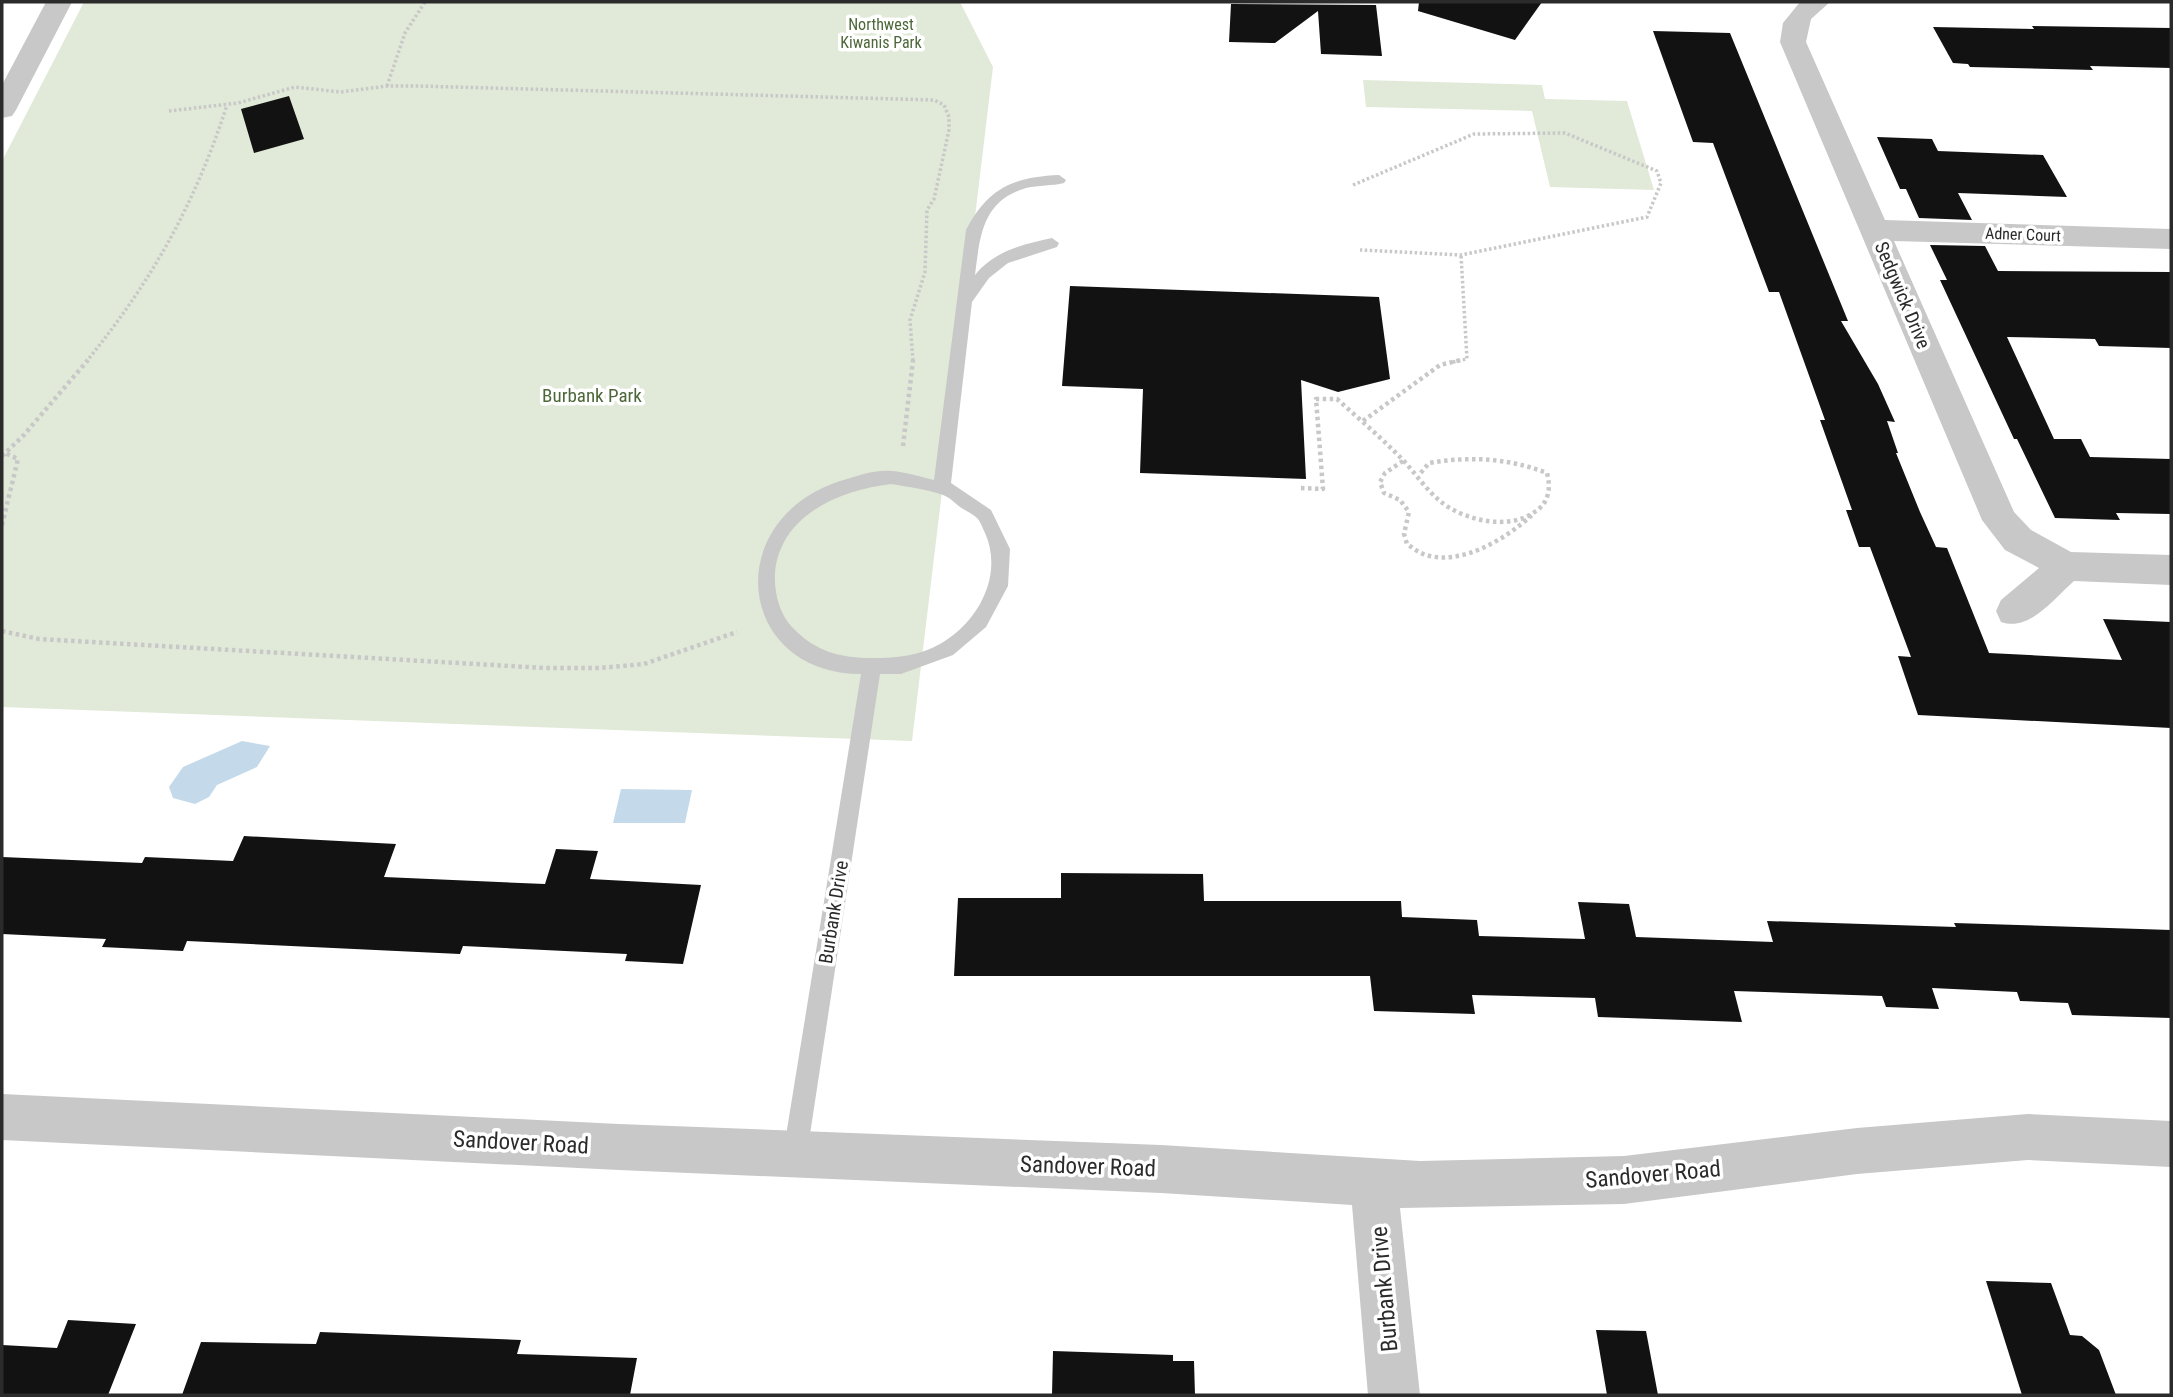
<svg xmlns="http://www.w3.org/2000/svg" width="2173" height="1397" font-family="'Roboto Condensed',sans-serif">
  <style>
    .green { fill: #e1ead8 }
    .water { fill: #c4daea }
    .building { fill: #121212 }
    .lines { fill: none; stroke-linecap: round; stroke-linejoin: round }
    .path-far1 { stroke: #c8c8c8; stroke-width: 3.5; stroke-dasharray: 2.5 2.5; stroke-linecap: butt }
    .path { stroke: #c8c8c8; stroke-width: 4.5; stroke-dasharray: 3.5 3.5; stroke-linecap: butt }
    .service { fill: #c8c8c8; fill-rule: evenodd }
    .minor { fill: #c8c8c8; fill-rule: evenodd }
    .tertiary { fill: #c8c8c8; fill-rule: evenodd }
    .labels { text-anchor: middle; stroke-width: 7; stroke-linejoin: round; paint-order: stroke }
    .far-park-label { font-size: 16px; fill: #4d6739; stroke: #fff }
    .far-street-label { font-size: 16px; fill: #2b2b2b; stroke: #fff }
    .street-label { font-size: 19px; fill: #2b2b2b; stroke: #fff }
    .park-label { font-size: 19px; fill: #4d6739; stroke: #fff }
    .near-street-label { font-size: 23px; fill: #2b2b2b; stroke: #fff }
  </style>
  <rect width="100%" height="100%" fill="#fff"/>
  <!-- green -->
  <path class="green" d="M 84,2 L 960,2 L 993,67 L 912,741 L 2,707 L 2,161 Z
    M 1363,80 L 1542,85 L 1545,99 L 1627,101 L 1654,190 L 1550,187 L 1532,111 L 1366,107 Z"/>
  <!-- water -->
  <path class="water" d="M 242,741 L 270,746 L 257,767 L 217,785 L 209,797 L 195,804 L 173,798 L 169,787 L 183,767 Z
    M 621,789 L 692,790 L 685,823 L 613,823 Z"/>
  <!-- building -->
  <path class="building" d="M 1419,2 L 1542,2 L 1515,40 L 1418,11 Z
    M 1231,4 L 1376,5 L 1382,56 L 1321,54 L 1318,11 L 1275,43 L 1229,42 Z
    M 2032,26 L 2171,28 L 2171,68 L 2090,66 L 2093,70 L 1970,67 L 1968,64 L 1953,63 L 1933,27 L 2034,29 Z
    M 1653,31 L 1730,33 L 1848,321 L 1841,321 L 1878,384 L 1895,422 L 1887,421 L 1898,453 L 1896,453 L 1920,512 L 1936,547 L 1947,548 L 1989,653 L 2122,660 L 2103,619 L 2171,622 L 2171,728 L 1918,715 L 1898,656 L 1911,657 L 1870,547 L 1859,547 L 1846,510 L 1852,510 L 1820,420 L 1825,420 L 1779,292 L 1769,292 L 1713,143 L 1693,142 Z
    M 289,96 L 304,139 L 254,153 L 241,109 Z
    M 1877,137 L 1932,139 L 1938,151 L 2043,155 L 2067,197 L 1958,193 L 1972,220 L 1919,218 L 1906,189 L 1900,189 Z
    M 1930,245 L 1985,246 L 1998,271 L 2171,272 L 2171,348 L 2099,346 L 2095,339 L 2007,337 L 2054,439 L 2081,439 L 2090,457 L 2171,459 L 2171,514 L 2116,513 L 2120,520 L 2055,518 L 2017,439 L 2014,439 L 1940,280 L 1947,280 Z
    M 1070,286 L 1379,297 L 1390,379 L 1338,392 L 1301,380 L 1306,479 L 1140,473 L 1143,389 L 1062,386 Z
    M 244,836 L 396,844 L 384,877 L 545,884 L 556,849 L 598,851 L 590,879 L 701,885 L 683,964 L 625,961 L 627,954 L 463,946 L 460,954 L 187,941 L 183,951 L 102,947 L 106,939 L 2,934 L 2,857 L 142,863 L 145,857 L 233,861 Z
    M 1061,873 L 1203,874 L 1204,901 L 1401,901 L 1402,917 L 1477,920 L 1479,936 L 1585,939 L 1578,902 L 1629,904 L 1636,937 L 1773,942 L 1767,921 L 1956,927 L 1954,923 L 2171,930 L 2171,1018 L 2072,1015 L 2068,1003 L 2020,1001 L 2017,992 L 1932,988 L 1939,1009 L 1886,1007 L 1882,996 L 1734,991 L 1742,1022 L 1598,1017 L 1595,998 L 1472,995 L 1475,1014 L 1374,1011 L 1370,976 L 954,976 L 958,898 L 1061,898 Z
    M 1986,1281 L 2051,1283 L 2070,1335 L 2082,1336 L 2099,1350 L 2116,1395 L 2022,1395 Z
    M 68,1320 L 136,1324 L 108,1395 L 2,1395 L 2,1345 L 57,1348 Z
    M 1596,1330 L 1646,1331 L 1658,1395 L 1607,1395 Z
    M 320,1332 L 521,1340 L 517,1354 L 637,1358 L 630,1395 L 182,1395 L 201,1342 L 316,1344 Z
    M 1053,1351 L 1173,1355 L 1173,1361 L 1194,1361 L 1195,1395 L 1052,1395 Z"/>
  <g class="lines">
    <!-- path-far1 -->
    <path class="path-far1" d="M 387,86 L 405,33 L 425,2
      M 169,111 L 238,103 L 295,87 L 341,92 L 387,86 L 417,86 L 934,100 L 944,105 L 949,117 L 949,130 L 934,199 L 927,210 L 925,272 L 910,320 L 913,362
      M 1353,185 L 1474,134 L 1565,133 L 1657,171 L 1661,183 L 1647,217 L 1461,255 L 1360,250
      M 86,362 C 152,281 195,204 227,105
      M 1453,362 L 1467,359 L 1461,255"/>
    <!-- path -->
    <path class="path" d="M 1363,421 L 1440,365 L 1461,360
      M 903,446 L 913,360
      M 2,456 L 23,436 L 88,360
      M 1403,461 L 1385,473 L 1380,482 L 1384,493 L 1400,500 L 1409,512 L 1404,534 L 1407,544 C 1413,548 1419,553 1426,555 C 1462,566 1507,538 1532,515
      M 1301,488 L 1323,489 L 1316,399 L 1337,399 C 1357,417 1378,435 1397,454 C 1412,468 1424,488 1440,501 C 1464,521 1510,531 1536,511 C 1549,502 1551,488 1547,473 C 1508,458 1470,456 1429,463 L 1419,475
      M 2,525 L 18,459 L 5,453
      M 2,631 L 39,639 L 545,668 L 600,668 L 644,664 L 737,632"/>
    <!-- service -->
    <path class="service" d="M 1059,175 L 1066,180 L 1064,183 C 1052,186 1039,185 1026,188 C 982,201 980,236 975,275 C 994,251 1024,244 1052,238 L 1059,243 L 1057,247 L 1008,263 L 989,278 L 972,302 L 951,483 L 991,510 L 1010,549 L 1008,586 L 986,627 L 953,655 L 901,674 L 880,674 L 807,1154 L 803,1162 L 795,1166 L 787,1162 L 783,1154 L 861,674 C 737,673 719,521 840,481 C 856,476 876,469 892,471 C 906,472 921,477 934,480 L 966,230 C 988,188 1013,177 1059,175 ZM 891,484 C 908,487 927,489 943,495 C 949,497 955,503 960,507 C 966,511 973,514 978,519 C 981,523 983,529 985,533 C 1004,575 978,623 940,644 C 919,656 896,658 873,658 C 840,658 816,652 792,627 C 779,613 774,592 775,573 C 780,515 840,490 891,484 Z"/>
    <!-- minor -->
    <path class="minor" d="M 1800,2 L 1830,2 L 1811,19 L 1806,42 L 1885,220 L 2171,229 L 2171,249 L 1894,241 L 2014,512 L 2031,530 L 2071,552 L 2171,555 L 2171,585 L 2074,581 C 2053,599 2030,632 2001,622 L 1996,611 L 2001,600 L 2039,568 L 2005,550 L 1982,520 L 1780,42 L 1783,23 Z
      M 2,1094 L 619,1124 L 1161,1145 L 1420,1161 L 1624,1156 L 1857,1128 L 2028,1114 L 2171,1121 L 2171,1167 L 2028,1160 L 1857,1174 L 1624,1204 L 1400,1208 L 1420,1395 L 1368,1395 L 1352,1205 L 1161,1193 L 619,1170 L 2,1140 Z"/>
    <!-- tertiary -->
    <path class="tertiary" d="M 46,2 L 72,2 L 16,110 L 12,116 L 2,118 L 2,85 Z"/>
  </g>
  <g class="labels">
    <!-- far-park labels -->
    <g class="far-park-label">
      <text x="881" y="30">Northwest<tspan x="881" dy="18">Kiwanis Park</tspan></text>
    </g>
    <!-- far-street labels -->
    <g class="far-street-label">
      <text transform="translate(2023 234) rotate(2)" y="6">Adner Court</text>
    </g>
    <!-- street labels -->
    <g class="street-label">
      <text transform="translate(1903 295) rotate(67)" y="7">Sedgwick Drive</text>
      <text transform="translate(833 912) rotate(-81)" y="7">Burbank Drive</text>
    </g>
    <!-- park labels -->
    <g class="park-label">
      <text x="592" y="402">Burbank Park</text>
    </g>
    <!-- near-street labels -->
    <g class="near-street-label">
      <text transform="translate(521 1142) rotate(3)" y="8">Sandover Road</text>
      <text transform="translate(1088 1166) rotate(2)" y="8">Sandover Road</text>
      <text transform="translate(1653 1174) rotate(-5)" y="8">Sandover Road</text>
      <text transform="translate(1384 1289) rotate(-95)" y="8">Burbank Drive</text>
    </g>
  </g>
  <!-- border -->
  <rect width="2173" height="1397" fill="none" stroke="#2b2b2b" stroke-width="7"/>
</svg>
